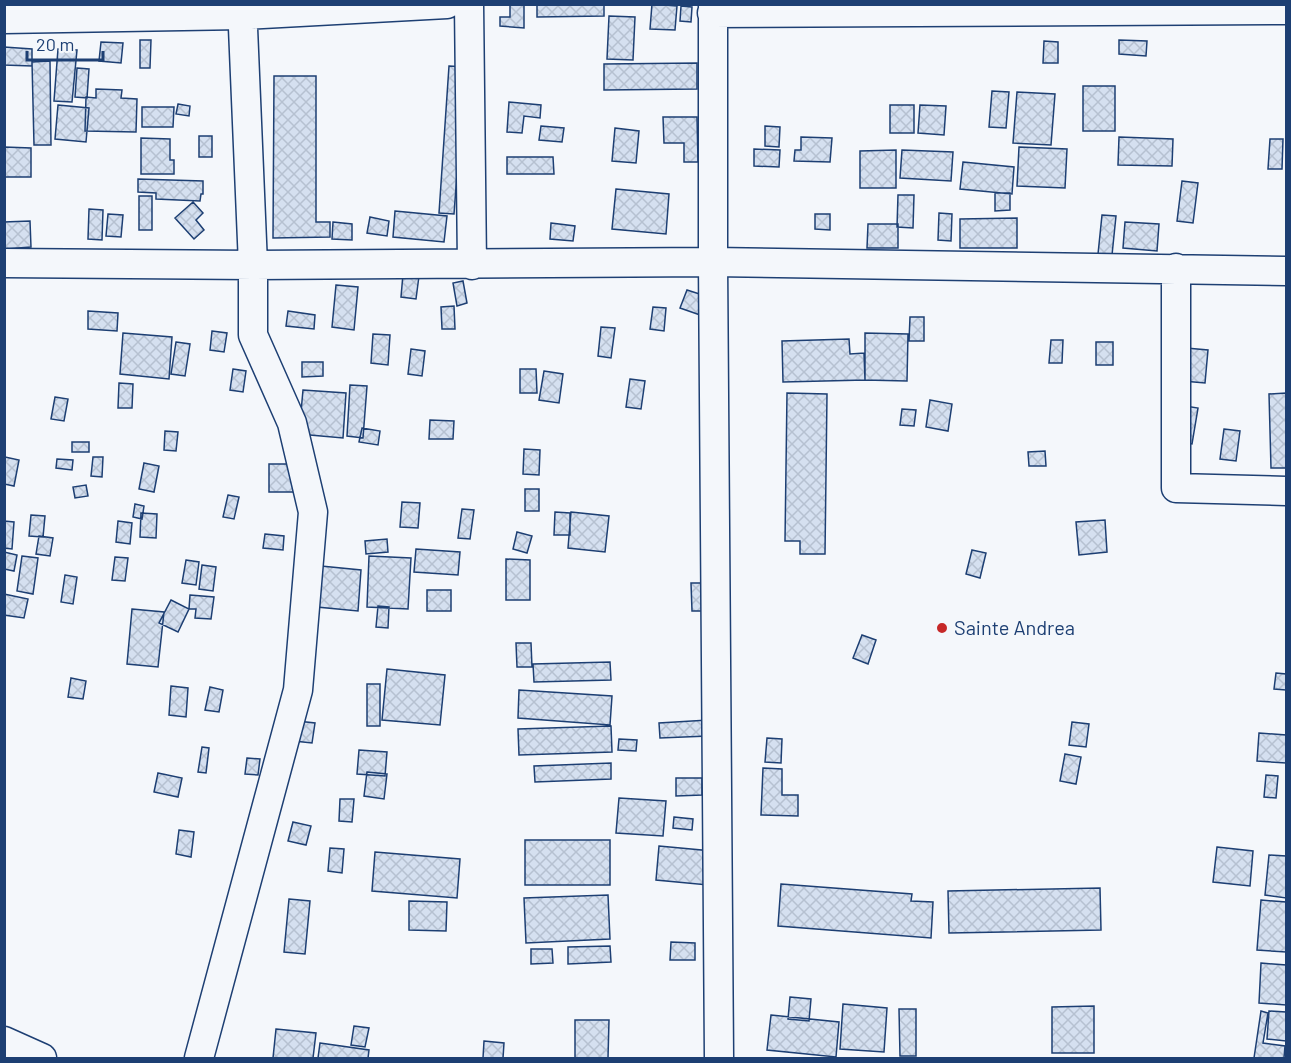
<svg xmlns="http://www.w3.org/2000/svg" width="1291" height="1063" font-family="Barlow,sans-serif">
  <style>
    .building { fill: url(#building-cross-hatch); stroke: #1d3f73; stroke-width: 1.5 }
    .lines { fill: none; stroke-linecap: round; stroke-linejoin: round }
    .minor-casing { stroke: #1d3f73; stroke-width: 31 }
    .minor { stroke: #f4f7fb; stroke-width: 28 }
    .poi-dot { fill: #c62828; stroke: #f4f7fb; stroke-width: 2 }
    .labels { text-anchor: middle; stroke-width: 4.5; stroke-linejoin: round; paint-order: stroke }
    .poi-label { font-size: 20px; fill: #1d3f73; stroke: #f4f7fb; text-anchor: start }
  </style>
  <defs>
    <pattern id="building-cross-hatch" width="8" height="8" patternUnits="userSpaceOnUse" patternTransform="scale(1.5)"><rect width="8" height="8" fill="#d5e0f0"/><path d="M0 0l8 8M0 8l8-8" fill="none" stroke="#b6c1d1"/></pattern>
  </defs>
  <rect width="100%" height="100%" fill="#f4f7fb"/>
  <!-- building -->
  <path class="building" d="M 510,4 L 524,4 L 524,28 L 500,26 L 500,17 L 510,17 Z
    M 537,4 L 604,4 L 604,16 L 537,17 Z
    M 652,4 L 677,6 L 675,30 L 650,29 Z
    M 681,6 L 692,7 L 691,22 L 680,21 Z
    M 609,16 L 635,17 L 633,60 L 607,59 Z
    M 140,40 L 151,40 L 150,68 L 140,68 Z
    M 1119,40 L 1147,41 L 1146,56 L 1119,54 Z
    M 1044,41 L 1058,42 L 1058,63 L 1043,63 Z
    M 101,42 L 123,43 L 121,63 L 99,61 Z
    M 4,47 L 32,49 L 32,66 L 4,65 Z
    M 58,49 L 77,50 L 72,102 L 54,101 Z
    M 50,61 L 51,145 L 34,145 L 32,62 Z
    M 697,63 L 697,89 L 604,90 L 604,64 Z
    M 449,66 L 465,67 L 454,214 L 439,213 Z
    M 77,68 L 89,69 L 87,98 L 75,97 Z
    M 274,76 L 316,76 L 316,222 L 330,222 L 330,237 L 273,238 Z
    M 1083,86 L 1115,86 L 1115,131 L 1083,131 Z
    M 96,89 L 122,90 L 121,98 L 137,99 L 136,132 L 85,131 L 86,97 L 96,98 Z
    M 992,91 L 1009,92 L 1006,128 L 989,127 Z
    M 1017,92 L 1055,94 L 1051,145 L 1013,143 Z
    M 509,102 L 541,105 L 540,118 L 524,116 L 522,133 L 507,132 Z
    M 178,104 L 190,106 L 189,116 L 176,114 Z
    M 58,105 L 89,108 L 86,142 L 55,139 Z
    M 890,105 L 914,105 L 914,133 L 890,133 Z
    M 920,105 L 946,106 L 944,135 L 918,133 Z
    M 142,107 L 174,107 L 173,127 L 142,127 Z
    M 663,117 L 697,117 L 698,162 L 684,162 L 684,143 L 664,143 Z
    M 541,126 L 564,128 L 562,142 L 539,140 Z
    M 765,126 L 780,127 L 779,147 L 765,146 Z
    M 615,128 L 639,131 L 636,163 L 612,161 Z
    M 199,136 L 212,136 L 212,157 L 199,157 Z
    M 801,137 L 832,138 L 830,162 L 794,161 L 795,150 L 801,150 Z
    M 1119,137 L 1173,139 L 1172,166 L 1118,165 Z
    M 141,138 L 170,139 L 170,160 L 174,160 L 174,174 L 141,174 Z
    M 1270,139 L 1283,139 L 1282,169 L 1268,169 Z
    M 4,147 L 31,148 L 31,177 L 4,177 Z
    M 1019,147 L 1067,149 L 1065,188 L 1017,186 Z
    M 754,149 L 780,150 L 779,167 L 754,166 Z
    M 896,150 L 896,188 L 860,188 L 860,151 Z
    M 902,150 L 953,152 L 951,181 L 900,178 Z
    M 507,157 L 553,157 L 554,174 L 507,174 Z
    M 963,162 L 1014,167 L 1012,194 L 960,189 Z
    M 138,179 L 203,181 L 203,194 L 201,194 L 200,201 L 156,199 L 156,193 L 138,192 Z
    M 1182,181 L 1198,183 L 1193,223 L 1177,221 Z
    M 616,189 L 669,194 L 666,234 L 612,229 Z
    M 995,193 L 1010,193 L 1010,210 L 995,211 Z
    M 898,195 L 914,195 L 913,228 L 897,227 Z
    M 139,196 L 152,196 L 152,230 L 139,230 Z
    M 193,202 L 203,213 L 196,220 L 204,230 L 194,239 L 175,218 Z
    M 89,209 L 103,210 L 102,240 L 88,239 Z
    M 395,211 L 447,216 L 444,242 L 393,237 Z
    M 939,213 L 952,214 L 951,241 L 938,240 Z
    M 108,214 L 123,215 L 121,237 L 106,236 Z
    M 815,214 L 830,214 L 830,230 L 815,229 Z
    M 1102,215 L 1116,216 L 1112,255 L 1098,254 Z
    M 370,217 L 389,221 L 387,236 L 367,233 Z
    M 1017,218 L 1017,248 L 960,248 L 960,219 Z
    M 30,221 L 31,247 L 5,249 L 4,222 Z
    M 333,222 L 352,224 L 352,240 L 332,239 Z
    M 1125,222 L 1159,224 L 1157,251 L 1123,248 Z
    M 551,223 L 575,226 L 573,241 L 550,239 Z
    M 868,224 L 898,224 L 898,248 L 867,248 Z
    M 403,274 L 419,276 L 416,299 L 401,297 Z
    M 463,281 L 467,303 L 457,306 L 453,283 Z
    M 336,285 L 358,287 L 354,330 L 332,327 Z
    M 687,290 L 709,297 L 703,316 L 680,308 Z
    M 454,306 L 455,329 L 442,329 L 441,307 Z
    M 653,307 L 666,308 L 664,331 L 650,329 Z
    M 88,311 L 118,313 L 117,331 L 88,329 Z
    M 288,311 L 315,315 L 314,329 L 286,326 Z
    M 910,317 L 924,317 L 924,341 L 909,341 Z
    M 601,327 L 615,328 L 611,358 L 598,356 Z
    M 212,331 L 227,333 L 224,352 L 210,350 Z
    M 123,333 L 172,337 L 169,379 L 120,374 Z
    M 865,333 L 908,334 L 907,381 L 865,380 Z
    M 373,334 L 390,335 L 388,365 L 371,363 Z
    M 849,339 L 850,354 L 864,353 L 865,380 L 783,382 L 782,341 Z
    M 1051,340 L 1063,340 L 1062,363 L 1049,363 Z
    M 176,342 L 190,344 L 185,376 L 171,374 Z
    M 1096,342 L 1113,342 L 1113,365 L 1096,365 Z
    M 1186,348 L 1208,350 L 1205,383 L 1183,381 Z
    M 411,349 L 425,351 L 422,376 L 408,374 Z
    M 302,362 L 323,362 L 323,376 L 302,377 Z
    M 233,369 L 246,371 L 243,392 L 230,390 Z
    M 520,369 L 536,369 L 537,393 L 520,393 Z
    M 544,371 L 563,374 L 559,403 L 539,400 Z
    M 630,379 L 645,381 L 641,409 L 626,407 Z
    M 119,383 L 133,384 L 132,408 L 118,408 Z
    M 350,385 L 367,386 L 363,438 L 347,436 Z
    M 303,390 L 346,393 L 343,438 L 299,434 Z
    M 787,393 L 827,394 L 825,554 L 800,554 L 800,541 L 785,541 Z
    M 1286,393 L 1286,468 L 1271,468 L 1269,394 Z
    M 55,397 L 68,399 L 64,421 L 51,419 Z
    M 930,400 L 952,404 L 948,431 L 926,427 Z
    M 1179,405 L 1198,408 L 1192,444 L 1173,441 Z
    M 902,409 L 916,410 L 914,426 L 900,425 Z
    M 430,420 L 454,421 L 453,439 L 429,439 Z
    M 362,428 L 380,431 L 378,445 L 359,442 Z
    M 1224,429 L 1240,431 L 1236,461 L 1220,459 Z
    M 165,431 L 178,432 L 176,451 L 164,450 Z
    M 72,442 L 89,442 L 89,452 L 72,452 Z
    M 524,449 L 540,450 L 539,475 L 523,474 Z
    M 1045,451 L 1046,466 L 1029,466 L 1028,452 Z
    M 5,457 L 19,460 L 14,486 L 4,484 Z
    M 93,457 L 103,457 L 102,477 L 91,476 Z
    M 57,459 L 73,460 L 72,470 L 56,468 Z
    M 144,463 L 159,466 L 154,492 L 139,489 Z
    M 269,464 L 303,464 L 304,492 L 269,492 Z
    M 86,485 L 88,496 L 75,498 L 73,487 Z
    M 525,489 L 539,489 L 539,511 L 525,511 Z
    M 228,495 L 239,497 L 234,519 L 223,517 Z
    M 402,502 L 420,503 L 418,528 L 400,527 Z
    M 135,504 L 144,506 L 142,519 L 133,517 Z
    M 462,509 L 474,510 L 470,539 L 458,538 Z
    M 555,512 L 570,513 L 570,535 L 554,535 Z
    M 571,512 L 609,516 L 605,552 L 568,548 Z
    M 141,513 L 157,514 L 156,538 L 140,537 Z
    M 31,515 L 45,516 L 43,537 L 29,536 Z
    M 1105,520 L 1107,552 L 1079,555 L 1076,522 Z
    M 4,521 L 14,522 L 12,549 L 4,548 Z
    M 118,521 L 132,523 L 130,544 L 116,542 Z
    M 517,532 L 532,536 L 527,553 L 513,549 Z
    M 265,534 L 284,536 L 283,550 L 263,548 Z
    M 39,536 L 53,538 L 50,556 L 36,554 Z
    M 387,539 L 388,552 L 366,554 L 365,541 Z
    M 416,549 L 460,552 L 458,575 L 414,572 Z
    M 972,550 L 986,553 L 980,578 L 966,574 Z
    M 4,552 L 17,555 L 14,571 L 4,569 Z
    M 22,556 L 38,558 L 33,594 L 17,591 Z
    M 369,556 L 411,558 L 408,609 L 367,607 Z
    M 115,557 L 128,558 L 125,581 L 112,580 Z
    M 506,559 L 530,560 L 530,600 L 506,600 Z
    M 186,560 L 199,562 L 196,585 L 182,583 Z
    M 202,565 L 216,567 L 213,591 L 199,589 Z
    M 321,566 L 361,570 L 358,611 L 317,607 Z
    M 65,575 L 77,577 L 73,604 L 61,602 Z
    M 691,583 L 708,583 L 708,611 L 692,611 Z
    M 427,590 L 451,590 L 451,611 L 427,611 Z
    M 4,594 L 28,599 L 24,618 L 4,615 Z
    M 190,595 L 214,597 L 211,619 L 195,618 L 196,609 L 189,609 Z
    M 171,600 L 189,609 L 178,632 L 159,623 Z
    M 378,606 L 389,607 L 388,628 L 376,627 Z
    M 132,609 L 164,612 L 158,667 L 127,664 Z
    M 862,635 L 876,640 L 868,664 L 853,658 Z
    M 516,643 L 531,643 L 532,667 L 517,667 Z
    M 610,662 L 611,680 L 534,682 L 533,664 Z
    M 387,669 L 445,675 L 440,725 L 382,720 Z
    M 1276,673 L 1286,674 L 1286,690 L 1274,689 Z
    M 71,678 L 86,681 L 83,699 L 68,697 Z
    M 367,684 L 380,684 L 380,726 L 367,726 Z
    M 171,686 L 188,688 L 186,717 L 169,715 Z
    M 210,687 L 223,690 L 219,712 L 205,710 Z
    M 519,690 L 612,696 L 610,725 L 518,718 Z
    M 708,720 L 708,736 L 660,738 L 659,723 Z
    M 297,721 L 315,723 L 312,743 L 294,741 Z
    M 1072,722 L 1089,724 L 1086,747 L 1069,745 Z
    M 611,726 L 612,752 L 519,755 L 518,729 Z
    M 1259,733 L 1286,735 L 1286,763 L 1257,761 Z
    M 767,738 L 782,739 L 781,763 L 765,762 Z
    M 619,739 L 637,740 L 636,751 L 618,750 Z
    M 202,747 L 209,748 L 206,773 L 198,772 Z
    M 359,750 L 387,752 L 385,776 L 357,774 Z
    M 1065,754 L 1081,757 L 1076,784 L 1060,781 Z
    M 247,758 L 260,759 L 258,775 L 245,774 Z
    M 611,763 L 611,779 L 535,782 L 534,766 Z
    M 763,768 L 782,769 L 782,795 L 798,795 L 798,816 L 761,815 Z
    M 367,772 L 387,774 L 384,799 L 364,796 Z
    M 158,773 L 182,778 L 178,797 L 154,792 Z
    M 1266,775 L 1278,776 L 1276,798 L 1264,797 Z
    M 676,778 L 702,778 L 702,795 L 676,796 Z
    M 619,798 L 666,801 L 663,836 L 616,833 Z
    M 340,799 L 354,799 L 352,822 L 339,821 Z
    M 674,817 L 693,819 L 692,830 L 673,828 Z
    M 293,822 L 311,826 L 306,845 L 288,841 Z
    M 179,830 L 194,832 L 191,857 L 176,854 Z
    M 525,840 L 610,840 L 610,885 L 525,885 Z
    M 659,846 L 712,851 L 708,885 L 656,880 Z
    M 1217,847 L 1253,851 L 1250,886 L 1213,882 Z
    M 330,848 L 344,849 L 342,873 L 328,871 Z
    M 375,852 L 460,859 L 457,898 L 372,891 Z
    M 1269,855 L 1286,856 L 1286,898 L 1265,895 Z
    M 781,884 L 912,894 L 911,901 L 933,902 L 931,938 L 778,926 Z
    M 1100,888 L 1101,930 L 949,933 L 948,891 Z
    M 608,895 L 610,939 L 526,943 L 524,898 Z
    M 289,899 L 310,901 L 305,954 L 284,952 Z
    M 1261,900 L 1286,902 L 1286,952 L 1257,950 Z
    M 409,901 L 447,902 L 446,931 L 409,930 Z
    M 671,942 L 695,943 L 695,960 L 670,960 Z
    M 610,946 L 611,962 L 568,964 L 568,947 Z
    M 531,949 L 552,949 L 553,963 L 531,964 Z
    M 1261,963 L 1286,965 L 1286,1005 L 1259,1003 Z
    M 790,997 L 811,999 L 809,1021 L 788,1019 Z
    M 843,1004 L 887,1008 L 884,1052 L 840,1049 Z
    M 1094,1006 L 1094,1053 L 1052,1053 L 1052,1007 Z
    M 899,1009 L 916,1009 L 916,1056 L 900,1056 Z
    M 1261,1011 L 1268,1013 L 1263,1043 L 1285,1046 L 1284,1058 L 1254,1058 Z
    M 1269,1011 L 1286,1012 L 1286,1041 L 1267,1039 Z
    M 771,1015 L 839,1022 L 836,1057 L 767,1050 Z
    M 575,1020 L 609,1020 L 608,1058 L 575,1058 Z
    M 354,1026 L 369,1028 L 365,1047 L 351,1045 Z
    M 276,1029 L 316,1033 L 313,1058 L 273,1058 Z
    M 484,1041 L 504,1043 L 503,1058 L 483,1058 Z
    M 320,1043 L 369,1050 L 368,1058 L 318,1058 Z"/>
  <g class="lines">
    <defs>
      <path id="minor" d="M 469,4 L 472,265
        M 712,13 L 1286,10
        M 4,19 L 242,15 L 447,4
        M 4,263 L 253,265 L 713,262 L 713,4
        M 1176,268 L 1176,488 L 1286,491
        M 4,1041 L 42,1058
        M 199,1058 L 298,690 L 313,512 L 292,423 L 253,335 L 253,265 L 242,4
        M 719,1058 L 713,262 L 1286,271"/>
    </defs>
    <!-- minor casing -->
    <use href="#minor" class="minor-casing"/>
    <!-- minor -->
    <use href="#minor" class="minor"/>
  </g>
  <!-- markers -->
  <circle class="poi-dot" cx="942" cy="628" r="6"/>
  <g class="labels">
    <!-- poi labels -->
    <g class="poi-label">
      <text x="954" y="635">Sainte Andrea</text>
    </g>
  </g>
  <!-- border -->
  <rect width="1291" height="1063" fill="none" stroke="#1d3f73" stroke-width="12"/>
  <!-- scale -->
  <path d="M27 51v9h76v-9" fill="none" stroke="#1d3f73" stroke-width="3"/>
  <text x="36" y="51" font-size="18" fill="#1d3f73" stroke="#f4f7fb" stroke-width="4.5" paint-order="stroke">20 m</text>
</svg>
